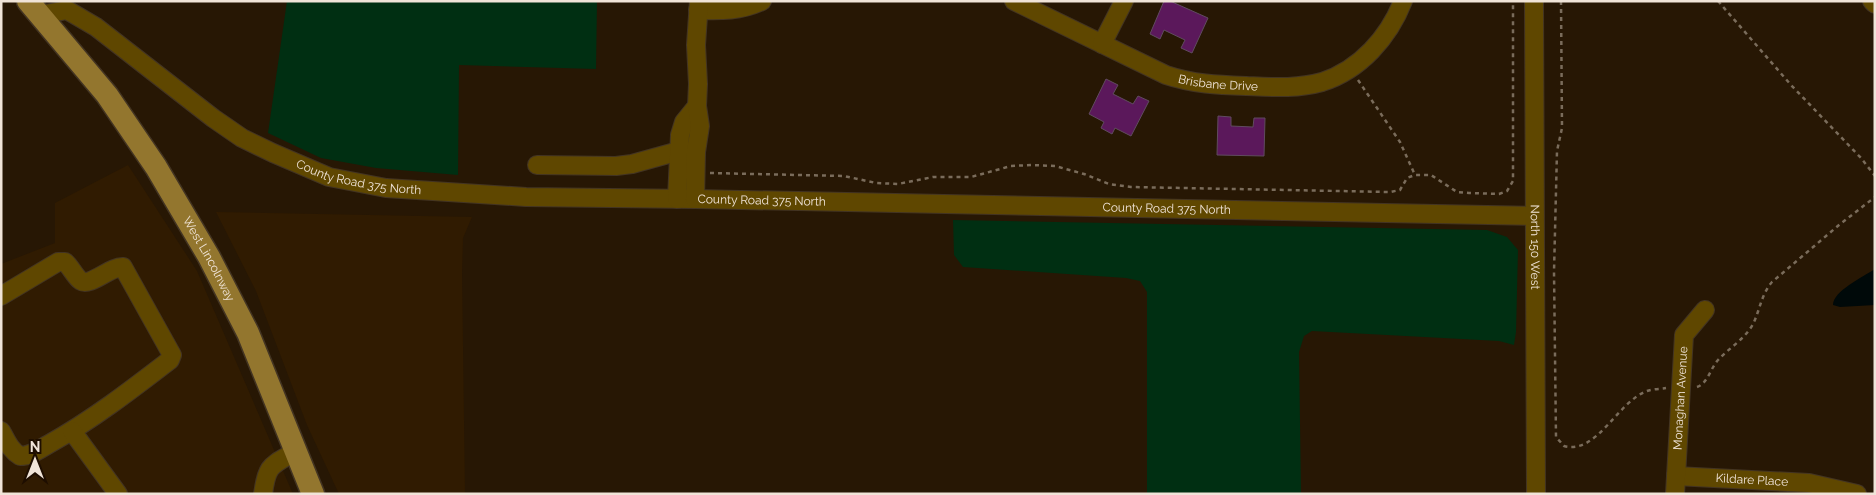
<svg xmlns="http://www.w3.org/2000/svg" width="1876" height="495" font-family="Raleway,sans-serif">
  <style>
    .built { fill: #301b01 }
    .green { fill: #002f12 }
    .water { fill: #000909 }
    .building { fill: #5b185b; stroke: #604b5f }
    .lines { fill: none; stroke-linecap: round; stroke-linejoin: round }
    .minor-casing { stroke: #433422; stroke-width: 20 }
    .major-casing { stroke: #433422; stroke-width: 25 }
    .path { stroke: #7a6c5b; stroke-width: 2.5; stroke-dasharray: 4 4; stroke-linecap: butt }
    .minor { stroke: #5f4700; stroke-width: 18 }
    .major { stroke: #93762e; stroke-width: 22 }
    .labels { text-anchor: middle; stroke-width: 4; stroke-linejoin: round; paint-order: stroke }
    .street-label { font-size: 12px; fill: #f0e4d8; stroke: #1e0e00 }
  </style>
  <rect width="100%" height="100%" fill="#271704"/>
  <!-- built -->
  <path class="built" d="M 128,165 L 197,271 L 293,494 L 1,494 L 1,264 L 55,243 L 55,203 Z
    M 216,212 L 472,217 L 463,238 L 462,273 L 465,494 L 339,494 L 307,425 L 256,291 Z"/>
  <!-- green -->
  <path class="green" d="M 287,1 L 597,1 L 596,69 L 459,65 L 458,175 L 376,168 L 321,158 L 268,133 Z
    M 953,220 L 1487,230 L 1507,237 L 1518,250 L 1516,332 L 1514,345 L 1499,341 L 1312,331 L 1304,336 L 1299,352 L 1301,494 L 1147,494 L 1147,292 L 1140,281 L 1126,278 L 963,267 L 954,255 Z"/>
  <!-- water -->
  <path class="water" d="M 1875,269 L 1875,305 L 1840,307 L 1833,305 C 1833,291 1863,277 1875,269 Z"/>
  <!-- building -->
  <path class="building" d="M 1164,1 L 1170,1 L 1208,18 L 1192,53 L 1181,48 L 1185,40 L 1164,30 L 1160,39 L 1150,34 Z
    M 1106,79 L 1118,85 L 1113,94 L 1133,104 L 1138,96 L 1149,101 L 1131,136 L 1115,128 L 1112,134 L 1101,128 L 1104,122 L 1089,114 Z
    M 1218,116 L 1231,117 L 1231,126 L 1253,127 L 1254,118 L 1265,118 L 1264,156 L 1217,155 Z"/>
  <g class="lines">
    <defs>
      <g id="minor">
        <path id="s1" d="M 1014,1 L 1166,75 C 1193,84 1218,85 1246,86 C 1271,87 1297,89 1322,82 C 1360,70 1389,37 1403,1"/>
        <path id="s2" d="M 1534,1 L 1536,494"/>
        <path d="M 1872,1 L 1875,4"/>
        <path d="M 698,10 C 721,11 741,11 762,1"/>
        <path id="s3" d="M 40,15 L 67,10 L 96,27 L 213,118 L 242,138 L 273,153 L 329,177 L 386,188 L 526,197 L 695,199 L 1534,216"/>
        <path d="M 1102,44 L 1124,1"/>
        <path d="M 537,165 L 616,166 L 632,164 L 679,151 L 696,152"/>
        <path d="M 677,199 L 680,135 L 684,122 L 697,106"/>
        <path d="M 695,199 L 696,152 L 700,126 L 697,106 L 698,84 L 696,45 L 699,1"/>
        <path d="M 1,296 L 58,262 L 65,262 C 71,267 75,277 81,281 C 90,287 111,266 123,267 L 172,355 L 170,360 C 131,390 92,420 49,444 C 40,449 31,456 20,456 C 10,450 7,441 1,431"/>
        <path d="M 72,431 L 118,494"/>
        <path id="s4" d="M 1676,476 L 1809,483 L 1857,494"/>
        <path d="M 263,494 C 267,464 271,466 296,451"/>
        <path id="s5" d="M 1675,494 L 1684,335 L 1705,310"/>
      </g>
      <g id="major">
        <path id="s6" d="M 28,1 L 107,95 L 156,167 L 209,257 L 248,333 L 313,494"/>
      </g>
    </defs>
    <!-- minor casing -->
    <use href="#minor" class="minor-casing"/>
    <!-- major casing -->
    <use href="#major" class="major-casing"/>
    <!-- path -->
    <path class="path" d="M 1561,1 L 1562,128 L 1557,151 L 1554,272 L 1556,437 L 1564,446 C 1597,455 1617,402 1647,391 C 1653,389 1660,389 1666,388
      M 1718,1 L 1791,85 L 1861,158 L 1875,176
      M 1358,80 L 1400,142 L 1415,175
      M 710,173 L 844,176 L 876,183 L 898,184 L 933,177 L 971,177 L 1011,166 L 1032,165 L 1055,166 L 1084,174 L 1109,184 L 1131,187 L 1390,192 L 1400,190 L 1407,178 L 1415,175 L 1431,175 L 1457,192 L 1469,193 L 1499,194 L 1507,191 L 1513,181 L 1513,1
      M 1697,387 C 1708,383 1710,369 1718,360 C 1729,348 1745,339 1753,324 C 1760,310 1761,295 1772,282 L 1839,225 L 1875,197"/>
    <!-- minor -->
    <use href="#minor" class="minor"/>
    <!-- major -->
    <use href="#major" class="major"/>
  </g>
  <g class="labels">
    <!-- street labels -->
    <g class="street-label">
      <text dy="4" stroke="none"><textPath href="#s1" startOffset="222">Brisbane Drive</textPath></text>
      <text dy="4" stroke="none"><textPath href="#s3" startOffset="369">County Road 375 North</textPath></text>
      <text dy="4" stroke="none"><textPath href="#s3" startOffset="774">County Road 375 North</textPath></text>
      <text dy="4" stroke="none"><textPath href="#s3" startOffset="1179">County Road 375 North</textPath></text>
      <text dy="4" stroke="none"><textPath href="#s2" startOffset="246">North 150 West</textPath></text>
      <text dy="4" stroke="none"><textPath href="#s6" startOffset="316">West Lincolnway</textPath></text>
      <text dy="4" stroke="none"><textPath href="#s5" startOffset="96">Monaghan Avenue</textPath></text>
      <text dy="4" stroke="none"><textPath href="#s4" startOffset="76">Kildare Place</textPath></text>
    </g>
  </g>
  <!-- border -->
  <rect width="1876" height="495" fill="none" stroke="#f0e4d8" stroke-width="5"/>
  <!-- north arrow -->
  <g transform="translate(35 460)" stroke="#1e0e00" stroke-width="4" paint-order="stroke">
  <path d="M0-4L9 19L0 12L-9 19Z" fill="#f0e4d8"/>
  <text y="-8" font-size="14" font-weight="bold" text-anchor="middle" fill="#f0e4d8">N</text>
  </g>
</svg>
